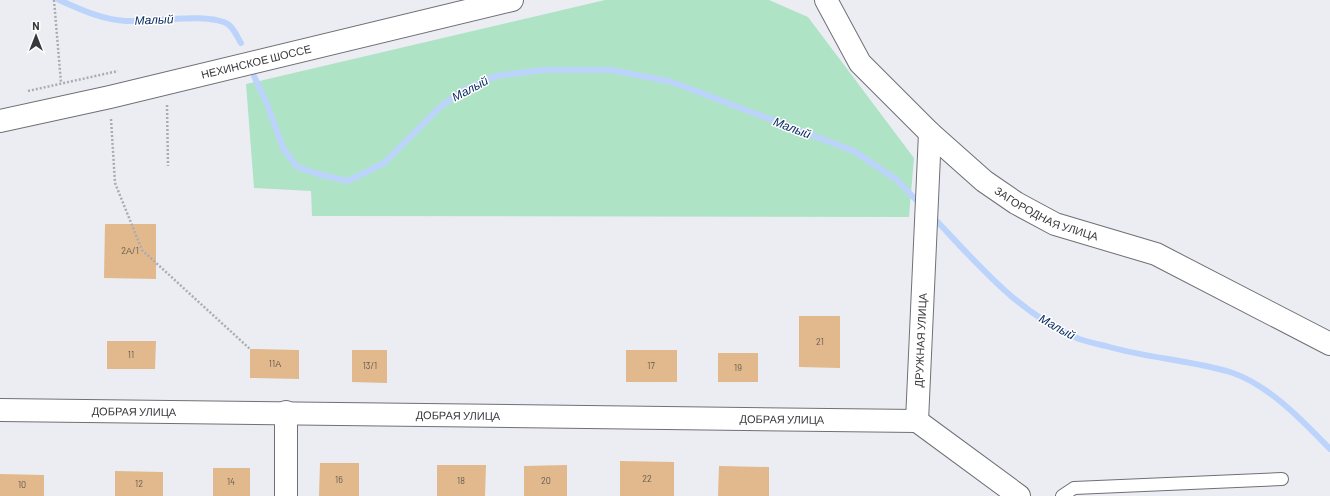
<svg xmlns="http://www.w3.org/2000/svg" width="1330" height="496" font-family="Barlow,sans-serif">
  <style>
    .green { fill: #afe3c6 }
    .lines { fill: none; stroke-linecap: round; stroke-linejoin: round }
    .stream { stroke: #bcd4fb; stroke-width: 6 }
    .building { fill: #e1b98c }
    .service-casing { stroke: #6f7075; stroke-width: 14 }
    .minor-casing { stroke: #6f7075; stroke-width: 24 }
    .primary-casing { stroke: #6f7075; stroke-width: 24 }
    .path { stroke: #abacb0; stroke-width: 2.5; stroke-dasharray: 2 2; stroke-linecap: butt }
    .service { stroke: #fff; stroke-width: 12 }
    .minor { stroke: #fff; stroke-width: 22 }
    .primary { stroke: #fff; stroke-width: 22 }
    .labels { text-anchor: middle; stroke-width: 3; stroke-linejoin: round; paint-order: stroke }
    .number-label { font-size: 9px; fill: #635950 }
    .street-label { font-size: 11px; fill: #39393c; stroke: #fff }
    .water-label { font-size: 12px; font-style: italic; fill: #092c63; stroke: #fff }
  </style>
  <rect width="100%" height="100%" fill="#ecedf3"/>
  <!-- green -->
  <path class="green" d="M 605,0 L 769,0 L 808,17 L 914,158 L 909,217 L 312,216 L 311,191 L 254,188 L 246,84 Z"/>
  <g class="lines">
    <!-- stream -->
    <path class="stream" d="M 59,0 C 80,9 102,20 126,21 C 149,22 212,12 229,25 C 234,29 238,38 241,43
      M 254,76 L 267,104 L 283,148 L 297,167 L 318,174 L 348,181 L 384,163 L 440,107 L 463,90 L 496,76 L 543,70 L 612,70 L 672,82 L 854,151 L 897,180 L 921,205
      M 932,216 C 978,264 1016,312 1079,339 C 1088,342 1097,344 1106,346 C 1146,358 1190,360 1230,372 C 1268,384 1303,421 1330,449"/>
  </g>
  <!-- building -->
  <path class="building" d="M 105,224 L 156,224 L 156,279 L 104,278 Z
    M 799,316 L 840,316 L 840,368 L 799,367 Z
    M 107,341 L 156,341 L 155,369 L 107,369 Z
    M 250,349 L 299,350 L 299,379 L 250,378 Z
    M 352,350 L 387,350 L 387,383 L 352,382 Z
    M 626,350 L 677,350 L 677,382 L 626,382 Z
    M 718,353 L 758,353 L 758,382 L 718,382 Z
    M 620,461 L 674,462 L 674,496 L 620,496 Z
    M 320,463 L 359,463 L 359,496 L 319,496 Z
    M 437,465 L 486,465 L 485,496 L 437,496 Z
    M 567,465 L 567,496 L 524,496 L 524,466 Z
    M 719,466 L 769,467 L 769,496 L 718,496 Z
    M 213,468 L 250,468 L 250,496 L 213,496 Z
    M 115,471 L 163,472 L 163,496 L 115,496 Z
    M 0,474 L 44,475 L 44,496 L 0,496 Z"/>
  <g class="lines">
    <defs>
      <path id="service" d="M 1062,496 L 1074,488 L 1282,479"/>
      <g id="minor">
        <path id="s1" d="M 826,0 L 860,63 L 930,133 L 984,181 L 1016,203 L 1055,224 L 1156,254 L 1330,344"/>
        <path id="s2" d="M 0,410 L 917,421"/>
        <path id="s3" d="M 917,421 L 930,133"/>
        <path d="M 917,421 L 1019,496"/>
        <path d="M 286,496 L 286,412"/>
      </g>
      <g id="primary">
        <path id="s4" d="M 0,121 L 110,97 L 512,0"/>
      </g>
    </defs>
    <!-- service casing -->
    <use href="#service" class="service-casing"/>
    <!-- minor casing -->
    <use href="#minor" class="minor-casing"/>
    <!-- primary casing -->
    <use href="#primary" class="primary-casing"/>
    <!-- path -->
    <path class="path" d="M 54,0 L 61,83
      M 28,91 L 118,71
      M 167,105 L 168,166
      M 111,119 L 115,183 L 142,250 L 250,349"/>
    <!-- service -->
    <use href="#service" class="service"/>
    <!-- minor -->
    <use href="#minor" class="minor"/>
    <!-- primary -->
    <use href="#primary" class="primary"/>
  </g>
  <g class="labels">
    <!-- number labels -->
    <g class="number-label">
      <text x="130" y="254">2А/1</text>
      <text x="820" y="345">21</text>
      <text x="131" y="358">11</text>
      <text x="275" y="367">11А</text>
      <text x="370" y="369">13/1</text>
      <text x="651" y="369">17</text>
      <text x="738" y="371">19</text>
      <text x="647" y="482">22</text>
      <text x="339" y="483">16</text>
      <text x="461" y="484">18</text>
      <text x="546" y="484">20</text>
      <text x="231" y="485">14</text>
      <text x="139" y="487">12</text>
      <text x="22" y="488">10</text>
    </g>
    <!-- street labels -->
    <g class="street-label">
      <text dy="4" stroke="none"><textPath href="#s4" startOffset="263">НЕХИНСКОЕ ШОССЕ</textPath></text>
      <text dy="4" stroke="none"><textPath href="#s1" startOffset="314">ЗАГОРОДНАЯ УЛИЦА</textPath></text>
      <text dy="4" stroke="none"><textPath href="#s3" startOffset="81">ДРУЖНАЯ УЛИЦА</textPath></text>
      <text dy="4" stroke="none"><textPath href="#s2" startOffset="134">ДОБРАЯ УЛИЦА</textPath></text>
      <text dy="4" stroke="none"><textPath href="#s2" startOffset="458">ДОБРАЯ УЛИЦА</textPath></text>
      <text dy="4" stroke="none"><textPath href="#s2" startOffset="782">ДОБРАЯ УЛИЦА</textPath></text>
    </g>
    <!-- water labels -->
    <g class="water-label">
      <text transform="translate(154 20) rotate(-2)" y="4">Малый</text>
      <text transform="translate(470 89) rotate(-28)" y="4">Малый</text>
      <text transform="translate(792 128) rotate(21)" y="4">Малый</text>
      <text transform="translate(1057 327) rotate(29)" y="4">Малый</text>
    </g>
  </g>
  <!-- north arrow -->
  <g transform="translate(36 36)" stroke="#ffffff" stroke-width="3" paint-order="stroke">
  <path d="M0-3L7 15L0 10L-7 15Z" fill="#39393c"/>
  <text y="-6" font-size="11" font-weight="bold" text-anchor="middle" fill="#39393c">N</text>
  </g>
</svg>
